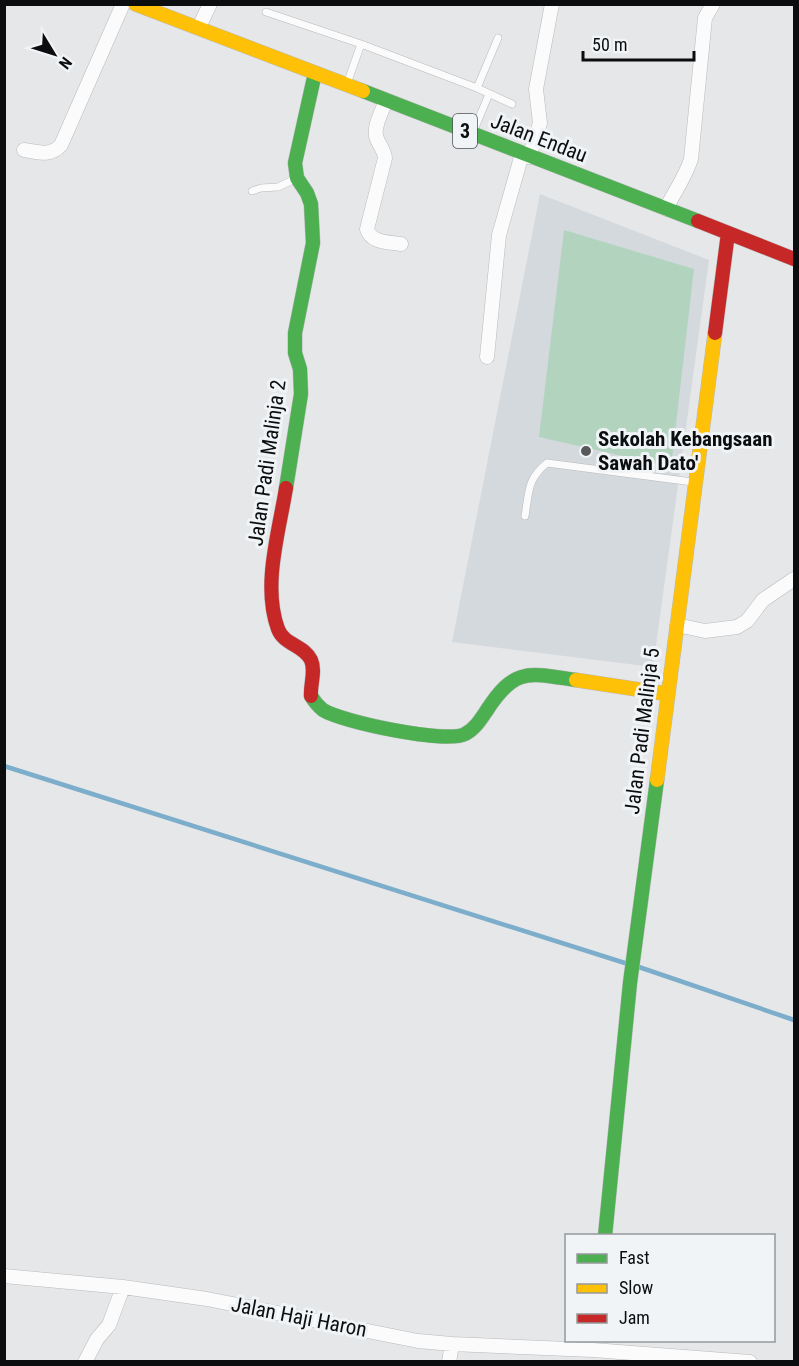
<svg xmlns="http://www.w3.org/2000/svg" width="799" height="1366" font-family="'Roboto Condensed',sans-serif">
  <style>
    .built { fill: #d4d9de }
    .grass { fill: #b2d4bf }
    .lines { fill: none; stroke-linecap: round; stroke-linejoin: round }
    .stream { stroke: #7cadca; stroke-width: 4.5 }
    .lane-casing { stroke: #b9babb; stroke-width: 8 }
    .street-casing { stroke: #b9babb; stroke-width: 15 }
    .fast-casing { stroke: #b9babb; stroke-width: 15 }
    .slow-casing { stroke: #b9babb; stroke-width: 15 }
    .jam-casing { stroke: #b9babb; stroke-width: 15 }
    .lane { stroke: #fbfbfc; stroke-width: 7 }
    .street { stroke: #fbfbfc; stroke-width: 14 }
    .fast { stroke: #4caf50; stroke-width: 14 }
    .slow { stroke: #ffc107; stroke-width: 14 }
    .jam { stroke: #c62828; stroke-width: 14 }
    .poi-dot { fill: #58595b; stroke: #f1f4f7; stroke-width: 2 }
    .labels { text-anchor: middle; stroke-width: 6; stroke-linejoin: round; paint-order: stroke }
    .shield { fill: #f1f4f7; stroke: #515254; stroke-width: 1.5 }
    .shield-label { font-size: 20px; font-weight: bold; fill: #0c0d0e }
    .street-label { font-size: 21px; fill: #0c0d0e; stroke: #f1f4f7 }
    .poi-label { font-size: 21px; font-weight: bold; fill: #0c0d0e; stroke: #f1f4f7; text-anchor: start }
  </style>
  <rect width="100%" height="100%" fill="#e5e7e9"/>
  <!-- built -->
  <path class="built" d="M 540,194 L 709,260 L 653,667 L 452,642 Z"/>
  <!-- grass -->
  <path class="grass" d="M 564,230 L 694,269 L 671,467 L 539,437 Z"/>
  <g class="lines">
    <!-- stream -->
    <path class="stream" d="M 4,766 L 628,964
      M 636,966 L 794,1020"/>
    <defs>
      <path id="lane" d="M 266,12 L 361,44 L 477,88
        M 498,38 L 477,88 L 512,104
        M 348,81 L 361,44
        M 474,130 L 489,94
        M 252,191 L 261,188 L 278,187 L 295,179
        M 525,516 C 529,492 527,479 547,463 L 693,482"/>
      <path id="street" d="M 199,27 L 210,4
        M 386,101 C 382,111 372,129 377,139 C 380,147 384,149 385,158 L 367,229 C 371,243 388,242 401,244
        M 24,150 C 39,152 50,157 61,145 L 123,4
        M 529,157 L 540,123 L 536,89 L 552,4
        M 666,209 C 674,192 685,178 691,159 L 705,18 L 713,4
        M 487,357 L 499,235 L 522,154
        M 677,625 L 705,631 L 737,627 L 747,621 L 763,600 L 794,579
        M 4,1276 L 123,1287 L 207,1299 L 418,1341 L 452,1344 L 593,1350 L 750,1362
        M 85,1362 L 97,1339 L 109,1325 L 123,1287
        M 449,1362 L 452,1344"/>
      <path id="fast" d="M 363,91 L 698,221
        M 286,488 L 301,394 L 300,369 L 295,353 L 295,333 L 313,243 L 311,204 L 307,193 L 297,178 L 295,163 L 315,73
        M 311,696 C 314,701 318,706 323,710 C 342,722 447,744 465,734 C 475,729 481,719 487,710 C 515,667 528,673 576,680
        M 605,1236 L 630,983 L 657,780"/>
      <path id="slow" d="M 135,4 L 363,91
        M 576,680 L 668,694
        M 657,780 L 715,333"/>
      <path id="jam" d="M 698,221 L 794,259
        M 715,333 L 728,233
        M 286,488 C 279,532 262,586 278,629 C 284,645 304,645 311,660 C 316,671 310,684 311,696"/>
    </defs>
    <!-- lane casing -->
    <use href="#lane" class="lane-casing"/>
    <!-- street casing -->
    <use href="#street" class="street-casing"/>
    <!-- fast casing -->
    <use href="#fast" class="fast-casing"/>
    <!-- slow casing -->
    <use href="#slow" class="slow-casing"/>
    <!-- jam casing -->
    <use href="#jam" class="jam-casing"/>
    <!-- lane -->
    <use href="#lane" class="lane"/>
    <!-- street -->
    <use href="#street" class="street"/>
    <!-- fast -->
    <use href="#fast" class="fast"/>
    <!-- slow -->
    <use href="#slow" class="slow"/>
    <!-- jam -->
    <use href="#jam" class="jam"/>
  </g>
  <!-- markers -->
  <circle class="poi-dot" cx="586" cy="451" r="6"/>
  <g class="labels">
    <!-- shield labels -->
    <rect class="shield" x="453" y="114" width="24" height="34" rx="4.5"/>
    <g class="shield-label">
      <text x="465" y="138">3</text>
    </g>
    <!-- street labels -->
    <g class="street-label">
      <text transform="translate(539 138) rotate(21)" y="7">Jalan Endau</text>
      <text transform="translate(267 463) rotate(-82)" y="7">Jalan Padi Malinja 2</text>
      <text transform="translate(642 731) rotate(-83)" y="7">Jalan Padi Malinja 5</text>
      <text transform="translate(299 1317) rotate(11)" y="7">Jalan Haji Haron</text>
    </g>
    <!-- poi labels -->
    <g class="poi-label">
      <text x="598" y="446">Sekolah Kebangsaan<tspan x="598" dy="24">Sawah Dato'</tspan></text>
    </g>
  </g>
  <!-- border -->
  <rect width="799" height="1366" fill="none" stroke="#0c0d0e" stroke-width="12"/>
  <!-- legend -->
  <rect x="565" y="1234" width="210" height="108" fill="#f1f4f7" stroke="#95989a" stroke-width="1.5"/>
  <rect x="577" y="1254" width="30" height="9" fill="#4caf50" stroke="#95989a" stroke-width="1.5"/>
  <text x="619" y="1264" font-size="18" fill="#0c0d0e">Fast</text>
  <rect x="577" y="1284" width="30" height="9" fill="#ffc107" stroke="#95989a" stroke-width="1.5"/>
  <text x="619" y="1294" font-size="18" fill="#0c0d0e">Slow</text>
  <rect x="577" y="1314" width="30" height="9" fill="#c62828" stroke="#95989a" stroke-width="1.5"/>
  <text x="619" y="1324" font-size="18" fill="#0c0d0e">Jam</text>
  <!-- north arrow -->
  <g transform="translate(54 54) rotate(128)" stroke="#f1f4f7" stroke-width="4.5" paint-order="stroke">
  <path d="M0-4.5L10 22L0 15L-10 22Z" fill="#0c0d0e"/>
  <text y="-9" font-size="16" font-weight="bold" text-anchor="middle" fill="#0c0d0e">N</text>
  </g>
  <!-- scale -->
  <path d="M583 51v9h111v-9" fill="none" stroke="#0c0d0e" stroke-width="3"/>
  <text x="592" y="51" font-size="18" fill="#0c0d0e" stroke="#f1f4f7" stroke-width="4.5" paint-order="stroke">50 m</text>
</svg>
